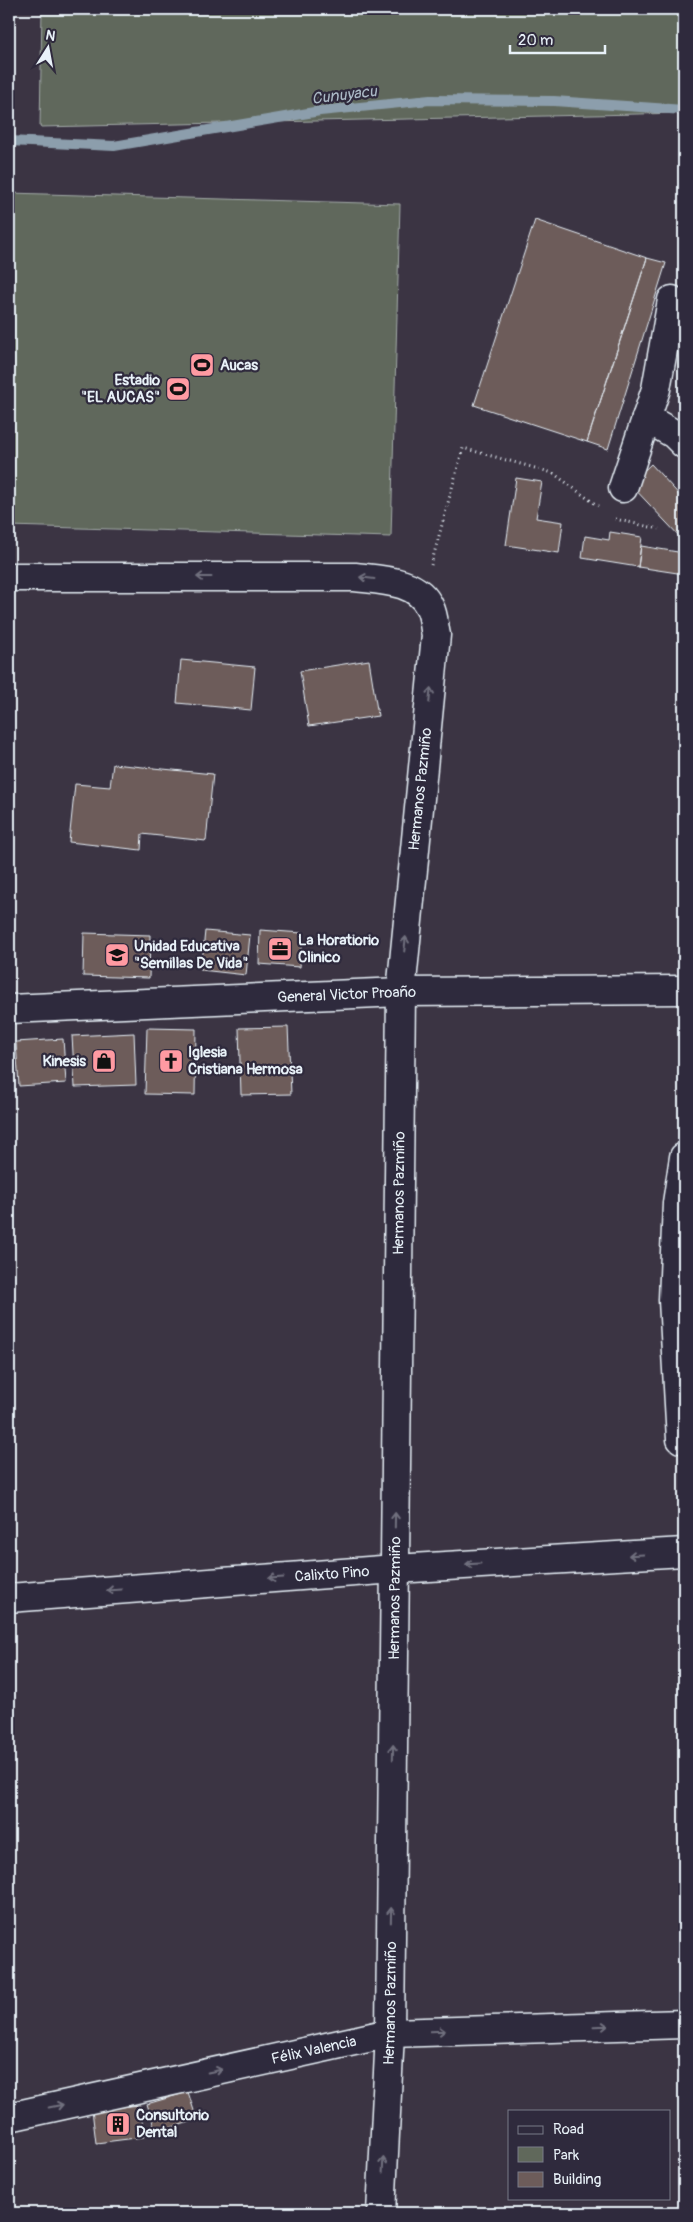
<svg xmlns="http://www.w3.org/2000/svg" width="693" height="2222" font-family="Pangolin,sans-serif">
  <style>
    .green { fill: #60685b; stroke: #a4acaa }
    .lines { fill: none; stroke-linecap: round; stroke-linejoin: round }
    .stream { stroke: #8c9eac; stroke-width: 10 }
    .building { fill: #6d5c5a; stroke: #e8f1f8 }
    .street-casing { stroke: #e8f1f8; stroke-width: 31 }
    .secondary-casing { stroke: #e8f1f8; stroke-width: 31 }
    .path { stroke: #e8f1f8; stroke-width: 3; stroke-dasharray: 1 4; stroke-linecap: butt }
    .street { stroke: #2f2a3d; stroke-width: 28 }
    .secondary { stroke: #2f2a3d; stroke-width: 28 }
    .oneway { stroke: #70707e }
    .labels { text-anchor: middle; stroke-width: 4.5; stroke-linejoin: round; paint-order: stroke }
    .poi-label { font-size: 15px; font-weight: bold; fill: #e8f1f8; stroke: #2f2a3d; text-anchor: start }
    .street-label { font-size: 15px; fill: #e8f1f8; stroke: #2f2a3d }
    .water-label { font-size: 16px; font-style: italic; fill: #abb9c6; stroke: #2f2a3d }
  </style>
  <rect width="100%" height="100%" fill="#3b3443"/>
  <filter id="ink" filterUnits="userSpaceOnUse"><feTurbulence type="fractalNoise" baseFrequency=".02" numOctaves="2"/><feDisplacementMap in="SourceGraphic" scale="10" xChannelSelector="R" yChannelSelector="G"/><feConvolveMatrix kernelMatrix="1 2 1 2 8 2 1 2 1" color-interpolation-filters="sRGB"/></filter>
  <g filter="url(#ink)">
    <!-- green -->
    <path class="green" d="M 42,9 L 684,9 L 684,113 L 40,127 Z
      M 9,193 L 400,204 L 391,537 L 9,526 Z"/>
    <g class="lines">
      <!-- stream -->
      <path class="stream" d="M 9,141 L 114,146 L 320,111 L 430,100 L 554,101 L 684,110"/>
    </g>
    <!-- building -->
    <path class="building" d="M 535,220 L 647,258 L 587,442 L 474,405 Z
      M 647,258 L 666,263 L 608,449 L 587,442 Z
      M 651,464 L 684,500 L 684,541 L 630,484 Z
      M 516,478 L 542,482 L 536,518 L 563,522 L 559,553 L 506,545 Z
      M 610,532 L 642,537 L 638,567 L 582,558 L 585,536 L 609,540 Z
      M 641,546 L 684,553 L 684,574 L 638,567 Z
      M 181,660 L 255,667 L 251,710 L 177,703 Z
      M 369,660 L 378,716 L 309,726 L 300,671 Z
      M 113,764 L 213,774 L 206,841 L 142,834 L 141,850 L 69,842 L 75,784 L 110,787 Z
      M 260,930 L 302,933 L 300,967 L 259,964 Z
      M 205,931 L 250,935 L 246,975 L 201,970 Z
      M 84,933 L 150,935 L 149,978 L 83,976 Z
      M 288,1027 L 291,1094 L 241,1095 L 239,1028 Z
      M 147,1028 L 196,1029 L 195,1095 L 145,1094 Z
      M 134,1033 L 136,1085 L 75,1087 L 72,1036 Z
      M 63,1039 L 66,1083 L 19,1086 L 16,1042 Z
      M 684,1570 L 684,1612 L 679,1612 L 678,1571 Z
      M 188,2092 L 197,2120 L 156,2132 L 147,2104 Z
      M 140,2105 L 144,2137 L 96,2143 L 92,2110 Z"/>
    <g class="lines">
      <defs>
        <g id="street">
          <path d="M 646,418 L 674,434 L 684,444"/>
          <path d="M 623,488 L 656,389 L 672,300"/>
          <path d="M 681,1439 L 673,1300 L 677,1203 L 684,1157"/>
          <path id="s1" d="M 9,1598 L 395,1569 L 684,1552"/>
          <path id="s2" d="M 9,2117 L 390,2033 L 684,2024"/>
          <path id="s3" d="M 381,2213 L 390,2033 L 401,992"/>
        </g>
        <g id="secondary">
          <path d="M 9,577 L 355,577 C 382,580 418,580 430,608 C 434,616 434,627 436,635 L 401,992"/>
          <path id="s4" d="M 9,1009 L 401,992 L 684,990"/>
        </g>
      </defs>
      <!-- street casing -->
      <use href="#street" class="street-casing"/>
      <!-- secondary casing -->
      <use href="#secondary" class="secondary-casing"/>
      <!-- path -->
      <path class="path" d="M 615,519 L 659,529
        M 431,565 L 463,448 L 553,473 L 598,506"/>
      <!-- street -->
      <use href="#street" class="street"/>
      <!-- secondary -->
      <use href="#secondary" class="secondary"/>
    </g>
    <!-- one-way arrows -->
    <defs><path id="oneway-shaft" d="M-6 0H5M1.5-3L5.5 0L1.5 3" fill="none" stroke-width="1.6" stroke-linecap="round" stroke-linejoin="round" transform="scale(1.25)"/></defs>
    <g class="oneway">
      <use href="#oneway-shaft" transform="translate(204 577) rotate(-180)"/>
      <use href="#oneway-shaft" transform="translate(367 578) rotate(-173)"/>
      <use href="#oneway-shaft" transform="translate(430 695) rotate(-84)"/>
      <use href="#oneway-shaft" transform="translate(405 944) rotate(-84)"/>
      <use href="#oneway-shaft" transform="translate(395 1520) rotate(-89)"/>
      <use href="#oneway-shaft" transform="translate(636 1555) rotate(177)"/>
      <use href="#oneway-shaft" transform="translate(473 1564) rotate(177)"/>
      <use href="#oneway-shaft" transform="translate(276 1578) rotate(176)"/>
      <use href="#oneway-shaft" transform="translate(114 1590) rotate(176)"/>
      <use href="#oneway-shaft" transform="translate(393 1752) rotate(-89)"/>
      <use href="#oneway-shaft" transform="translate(391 1915) rotate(-89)"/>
      <use href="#oneway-shaft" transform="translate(601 2026) rotate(-2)"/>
      <use href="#oneway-shaft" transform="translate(438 2031) rotate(-2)"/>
      <use href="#oneway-shaft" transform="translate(215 2071) rotate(-12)"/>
      <use href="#oneway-shaft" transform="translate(56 2106) rotate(-12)"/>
      <use href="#oneway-shaft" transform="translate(383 2165) rotate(-87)"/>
    </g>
  </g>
  <!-- icons -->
  <defs>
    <symbol id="stadium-square" viewBox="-11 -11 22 22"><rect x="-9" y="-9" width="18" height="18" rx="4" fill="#ff9aa2" stroke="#2f2a3d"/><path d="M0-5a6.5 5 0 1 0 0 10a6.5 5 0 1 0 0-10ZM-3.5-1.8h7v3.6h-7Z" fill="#111"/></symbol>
    <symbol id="office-square" viewBox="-11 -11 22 22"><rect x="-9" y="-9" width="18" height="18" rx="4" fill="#ff9aa2" stroke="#2f2a3d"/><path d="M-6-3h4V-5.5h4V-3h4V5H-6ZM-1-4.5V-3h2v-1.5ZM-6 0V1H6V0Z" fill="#111"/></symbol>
    <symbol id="school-square" viewBox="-11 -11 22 22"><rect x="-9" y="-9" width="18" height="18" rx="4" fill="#ff9aa2" stroke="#2f2a3d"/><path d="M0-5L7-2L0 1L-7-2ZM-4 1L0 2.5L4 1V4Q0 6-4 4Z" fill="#111"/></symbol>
    <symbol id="shop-square" viewBox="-11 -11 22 22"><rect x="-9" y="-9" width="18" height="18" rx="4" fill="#ff9aa2" stroke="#2f2a3d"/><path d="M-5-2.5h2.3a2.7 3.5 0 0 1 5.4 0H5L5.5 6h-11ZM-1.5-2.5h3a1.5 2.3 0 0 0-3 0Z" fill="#111"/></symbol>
    <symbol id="church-square" viewBox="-11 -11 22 22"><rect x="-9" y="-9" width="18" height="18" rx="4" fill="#ff9aa2" stroke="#2f2a3d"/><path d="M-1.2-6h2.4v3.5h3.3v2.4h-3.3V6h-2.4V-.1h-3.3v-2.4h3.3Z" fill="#111"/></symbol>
    <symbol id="building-square" viewBox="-11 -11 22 22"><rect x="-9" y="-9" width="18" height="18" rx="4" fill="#ff9aa2" stroke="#2f2a3d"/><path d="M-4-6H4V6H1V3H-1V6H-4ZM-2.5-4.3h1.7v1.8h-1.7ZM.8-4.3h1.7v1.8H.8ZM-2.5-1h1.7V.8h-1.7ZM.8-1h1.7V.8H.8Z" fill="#111"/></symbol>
  </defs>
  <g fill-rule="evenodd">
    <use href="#stadium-square" x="188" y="351" width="28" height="28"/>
    <use href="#stadium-square" x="164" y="375" width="28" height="28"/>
    <use href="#office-square" x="266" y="935" width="28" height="28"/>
    <use href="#school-square" x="103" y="941" width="28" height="28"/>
    <use href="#shop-square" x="90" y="1047" width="28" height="28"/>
    <use href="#church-square" x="157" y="1047" width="28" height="28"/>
    <use href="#building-square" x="104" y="2110" width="28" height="28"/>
  </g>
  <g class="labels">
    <!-- poi labels -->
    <g class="poi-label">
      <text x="220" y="370">Aucas</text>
      <text x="160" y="385" text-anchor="end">Estadio<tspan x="160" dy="17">"EL AUCAS"</tspan></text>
      <text x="298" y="945">La Horatiorio<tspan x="298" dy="17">Clinico</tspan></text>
      <text x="134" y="951">Unidad Educativa<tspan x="134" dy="17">"Semillas De Vida"</tspan></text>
      <text x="188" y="1057">Iglesia<tspan x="188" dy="17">Cristiana Hermosa</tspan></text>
      <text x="86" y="1066" text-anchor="end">Kinesis</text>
      <text x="136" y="2120">Consultorio<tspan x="136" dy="17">Dental</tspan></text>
    </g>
    <!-- street labels -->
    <g class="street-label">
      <text transform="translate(420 789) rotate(-84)" y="5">Hermanos Pazmiño</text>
      <text dy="5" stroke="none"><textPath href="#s4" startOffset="338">General Victor Proaño</textPath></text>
      <text dy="5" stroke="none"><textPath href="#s3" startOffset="1020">Hermanos Pazmiño</textPath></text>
      <text dy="5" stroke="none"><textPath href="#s1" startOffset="324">Calixto Pino</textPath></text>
      <text dy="5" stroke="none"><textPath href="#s3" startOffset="615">Hermanos Pazmiño</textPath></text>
      <text dy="5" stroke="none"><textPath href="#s3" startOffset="210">Hermanos Pazmiño</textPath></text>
      <text dy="5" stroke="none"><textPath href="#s2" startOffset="312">Félix Valencia</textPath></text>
    </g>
    <!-- water labels -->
    <g class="water-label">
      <text transform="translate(344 94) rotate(-7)" y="6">Cunuyacu</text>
    </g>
  </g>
  <!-- margin -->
  <rect width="693" height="2222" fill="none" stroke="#2f2a3d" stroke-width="30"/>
  <rect x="15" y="15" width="663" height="2192" fill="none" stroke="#e8f1f8" stroke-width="2" filter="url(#ink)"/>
  <!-- legend -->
  <rect x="508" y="2110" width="162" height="90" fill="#2f2a3d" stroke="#797a88"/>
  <rect x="518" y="2126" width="25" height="8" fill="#2f2a3d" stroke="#797a88"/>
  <text x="553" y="2134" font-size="15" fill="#e8f1f8">Road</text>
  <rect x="518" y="2147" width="25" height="15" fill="#60685b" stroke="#797a88"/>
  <text x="553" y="2160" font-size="15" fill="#e8f1f8">Park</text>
  <rect x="518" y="2172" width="25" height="15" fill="#6d5c5a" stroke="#797a88"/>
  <text x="553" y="2184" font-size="15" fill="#e8f1f8">Building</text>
  <!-- north arrow -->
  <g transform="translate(48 48) rotate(11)" stroke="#2f2a3d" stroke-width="4" paint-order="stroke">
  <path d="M0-4L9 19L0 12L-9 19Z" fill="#e8f1f8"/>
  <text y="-8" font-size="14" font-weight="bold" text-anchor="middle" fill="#e8f1f8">N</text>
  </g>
  <!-- scale -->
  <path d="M510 45v8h95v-8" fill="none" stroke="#e8f1f8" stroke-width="2.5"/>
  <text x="518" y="45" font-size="15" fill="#e8f1f8" stroke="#2f2a3d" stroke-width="4" paint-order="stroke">20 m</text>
</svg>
